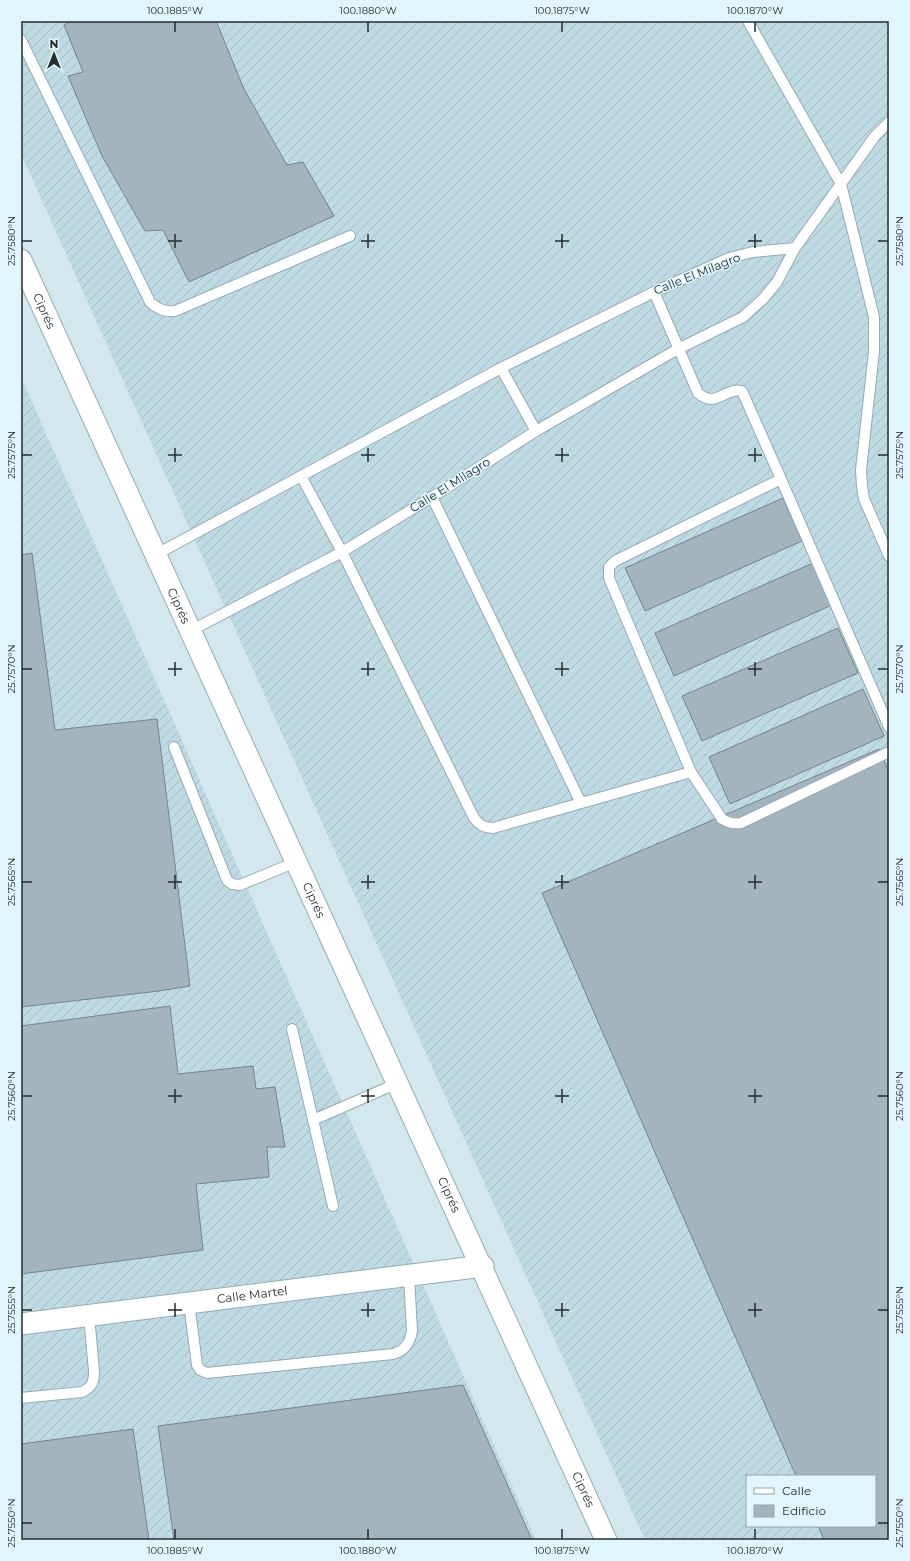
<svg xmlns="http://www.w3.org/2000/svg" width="910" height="1561" font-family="Montserrat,sans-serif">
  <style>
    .industrial { fill: url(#industrial-furrows); fill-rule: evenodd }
    .building { fill: #a4b4bf; stroke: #74848e }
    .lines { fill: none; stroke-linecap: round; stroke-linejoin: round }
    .service-casing { stroke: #96a9b0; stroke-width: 12 }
    .minor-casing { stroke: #96a9b0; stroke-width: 23 }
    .service { stroke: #fff; stroke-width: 10 }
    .minor { stroke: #fff; stroke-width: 21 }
    .ticks { fill: none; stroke: #242c2f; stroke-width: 1.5 }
    .labels { text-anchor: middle; stroke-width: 3; stroke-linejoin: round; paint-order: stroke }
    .street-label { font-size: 12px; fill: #242c2f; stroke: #e0f5fc }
    .neatline { fill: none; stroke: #242c2f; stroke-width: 1.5 }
    .ticks-label { font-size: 10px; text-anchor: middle; fill: #242c2f }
  </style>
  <defs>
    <pattern id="industrial-furrows" width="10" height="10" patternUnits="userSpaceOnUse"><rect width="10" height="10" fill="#bedbe4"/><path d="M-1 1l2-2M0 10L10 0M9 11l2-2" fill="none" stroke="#a3bcc4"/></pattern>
  </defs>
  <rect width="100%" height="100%" fill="#d3e8ee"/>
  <!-- industrial -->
  <path class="industrial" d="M 21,21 L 889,21 L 889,1540 L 645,1540 L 21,154 ZM 747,1476 L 875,1476 L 875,1526 L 747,1526 Z
    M 21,377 L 536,1540 L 21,1540 Z"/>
  <!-- building -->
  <path class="building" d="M 72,21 L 216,21 L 244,89 L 287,165 L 303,162 L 334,216 L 189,282 L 163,230 L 145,231 L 102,156 L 68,76 L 83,72 L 64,25 Z
    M 783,498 L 802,541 L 645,611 L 625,568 Z
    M 32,553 L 55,730 L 157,719 L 190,986 L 159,991 L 21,1007 L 21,555 Z
    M 813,563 L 832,605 L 674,676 L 655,633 Z
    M 838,628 L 858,673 L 702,741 L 682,696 Z
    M 863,689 L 884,736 L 730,804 L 709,757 Z
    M 879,749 L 889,772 L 889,1540 L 824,1540 L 818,1526 L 875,1526 L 875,1476 L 796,1476 L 542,893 Z
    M 170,1006 L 178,1074 L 253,1066 L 256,1089 L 275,1087 L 285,1147 L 267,1147 L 269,1177 L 196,1184 L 203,1250 L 21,1274 L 21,1026 Z
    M 463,1385 L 532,1540 L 174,1540 L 158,1426 Z
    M 133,1429 L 149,1540 L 21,1540 L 21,1444 Z"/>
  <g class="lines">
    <defs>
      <path id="service" d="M 748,21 L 841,184 L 874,317 L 874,351 L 861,470 L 862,486 L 864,499 L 889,556
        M 21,40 L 150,302 C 158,309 164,312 175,311 L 350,236
        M 654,292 L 698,393 C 716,409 725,387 742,391 L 781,479
        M 501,368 L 536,431
        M 301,476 L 342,552 L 474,818 C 479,825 484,828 493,828 L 691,772
        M 432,497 L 581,803
        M 155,555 L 501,368 L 654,292 L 729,258 L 753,252 L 795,248
        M 190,631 L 342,552 L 432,497 L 536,431 L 678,349 L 743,317 L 763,299 L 777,282 L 795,248 L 875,136 L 889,122
        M 889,727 L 781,479 L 615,561 L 609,567 L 609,578 L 691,772 L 722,819 C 729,823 733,824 741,823 L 889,752
        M 174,747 L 227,880 L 232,884 L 240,885 L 296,862
        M 292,1029 L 333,1206
        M 313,1120 L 398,1083
        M 189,1303 L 197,1365 L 200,1370 L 207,1373 L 393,1354 C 405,1351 410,1343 412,1331 L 409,1276
        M 21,1398 L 82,1392 C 92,1387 94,1383 94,1371 L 89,1316"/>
      <g id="minor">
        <path id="s1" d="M 21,260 C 214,687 413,1112 606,1540"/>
        <path id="s2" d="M 21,1324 L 483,1266"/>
      </g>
    </defs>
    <!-- service casing -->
    <use href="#service" class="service-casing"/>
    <!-- minor casing -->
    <use href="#minor" class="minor-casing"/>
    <!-- service -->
    <use href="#service" class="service"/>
    <!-- minor -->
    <use href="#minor" class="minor"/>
  </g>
  <!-- ticks -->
  <path class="ticks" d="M 175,22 L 175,32M 368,22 L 368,32M 562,22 L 562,32M 755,22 L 755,32M 175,234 L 175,248M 368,234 L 368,248M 562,234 L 562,248M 755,234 L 755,248M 22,241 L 32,241M 168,241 L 182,241M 361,241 L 375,241M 555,241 L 569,241M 748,241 L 762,241M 878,241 L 888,241M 175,448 L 175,462M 368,448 L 368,462M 562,448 L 562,462M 755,448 L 755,462M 22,455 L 32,455M 168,455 L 182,455M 361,455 L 375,455M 555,455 L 569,455M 748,455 L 762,455M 878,455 L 888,455M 175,662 L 175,676M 368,662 L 368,676M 562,662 L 562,676M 755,662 L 755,676M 22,669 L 32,669M 168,669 L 182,669M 361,669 L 375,669M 555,669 L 569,669M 748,669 L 762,669M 878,669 L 888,669M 175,875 L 175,889M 368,875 L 368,889M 562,875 L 562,889M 755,875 L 755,889M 22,882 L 32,882M 168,882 L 182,882M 361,882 L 375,882M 555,882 L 569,882M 748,882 L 762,882M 878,882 L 888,882M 175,1089 L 175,1103M 368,1089 L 368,1103M 562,1089 L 562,1103M 755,1089 L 755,1103M 22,1096 L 32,1096M 168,1096 L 182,1096M 361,1096 L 375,1096M 555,1096 L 569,1096M 748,1096 L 762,1096M 878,1096 L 888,1096M 175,1303 L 175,1317M 368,1303 L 368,1317M 562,1303 L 562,1317M 755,1303 L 755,1317M 22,1310 L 32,1310M 168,1310 L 182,1310M 361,1310 L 375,1310M 555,1310 L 569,1310M 748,1310 L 762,1310M 878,1310 L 888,1310M 22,1523 L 32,1523M 878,1523 L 888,1523M 175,1529 L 175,1539M 368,1529 L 368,1539M 562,1529 L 562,1539M 755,1529 L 755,1539"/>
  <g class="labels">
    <!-- street labels -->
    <g class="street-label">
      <text transform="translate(697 274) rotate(-22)" y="4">Calle El Milagro</text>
      <text dy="4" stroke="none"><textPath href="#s1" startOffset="56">Ciprés</textPath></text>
      <text transform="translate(450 485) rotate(-32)" y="4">Calle El Milagro</text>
      <text dy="4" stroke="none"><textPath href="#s1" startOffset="380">Ciprés</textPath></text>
      <text dy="4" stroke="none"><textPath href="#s1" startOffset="704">Ciprés</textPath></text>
      <text dy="4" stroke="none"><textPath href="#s1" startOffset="1028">Ciprés</textPath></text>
      <text dy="4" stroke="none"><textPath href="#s2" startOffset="233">Calle Martel</textPath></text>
      <text dy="4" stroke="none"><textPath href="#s1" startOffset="1352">Ciprés</textPath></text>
    </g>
  </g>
  <!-- border -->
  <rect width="910" height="1561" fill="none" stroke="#e0f5fc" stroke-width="44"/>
  <!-- legend -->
  <rect x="746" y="1475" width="130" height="52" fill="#e0f5fc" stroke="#95a5aa"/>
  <rect x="754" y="1488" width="20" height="6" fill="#ffffff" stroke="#95a5aa"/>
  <text x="782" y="1495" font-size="12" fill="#242c2f">Calle</text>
  <rect x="754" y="1505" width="20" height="12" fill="#a4b4bf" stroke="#95a5aa"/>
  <text x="782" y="1515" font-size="12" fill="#242c2f">Edificio</text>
  <!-- north arrow -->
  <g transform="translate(54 54)" stroke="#e0f5fc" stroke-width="3" paint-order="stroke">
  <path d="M0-3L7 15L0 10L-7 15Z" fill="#242c2f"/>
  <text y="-6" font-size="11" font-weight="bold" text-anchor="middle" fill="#242c2f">N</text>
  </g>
  <rect x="22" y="22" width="866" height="1517" class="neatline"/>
  <g class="ticks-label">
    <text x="175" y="14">100.1885°W</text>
    <text x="368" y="14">100.1880°W</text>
    <text x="562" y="14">100.1875°W</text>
    <text x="755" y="14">100.1870°W</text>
    <text transform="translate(11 241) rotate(-90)" y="4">25.7580°N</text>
    <text transform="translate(899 241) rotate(-90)" y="4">25.7580°N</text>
    <text transform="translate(11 455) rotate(-90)" y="4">25.7575°N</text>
    <text transform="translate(899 455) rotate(-90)" y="4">25.7575°N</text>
    <text transform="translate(11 669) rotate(-90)" y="4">25.7570°N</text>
    <text transform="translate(899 669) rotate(-90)" y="4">25.7570°N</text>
    <text transform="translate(11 882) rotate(-90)" y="4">25.7565°N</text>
    <text transform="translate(899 882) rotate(-90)" y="4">25.7565°N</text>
    <text transform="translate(11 1096) rotate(-90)" y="4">25.7560°N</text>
    <text transform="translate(899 1096) rotate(-90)" y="4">25.7560°N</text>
    <text transform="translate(11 1310) rotate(-90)" y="4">25.7555°N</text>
    <text transform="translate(899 1310) rotate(-90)" y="4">25.7555°N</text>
    <text transform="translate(11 1523) rotate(-90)" y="4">25.7550°N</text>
    <text transform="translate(899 1523) rotate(-90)" y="4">25.7550°N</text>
    <text x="175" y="1554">100.1885°W</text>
    <text x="368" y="1554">100.1880°W</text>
    <text x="562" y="1554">100.1875°W</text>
    <text x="755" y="1554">100.1870°W</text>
  </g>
</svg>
